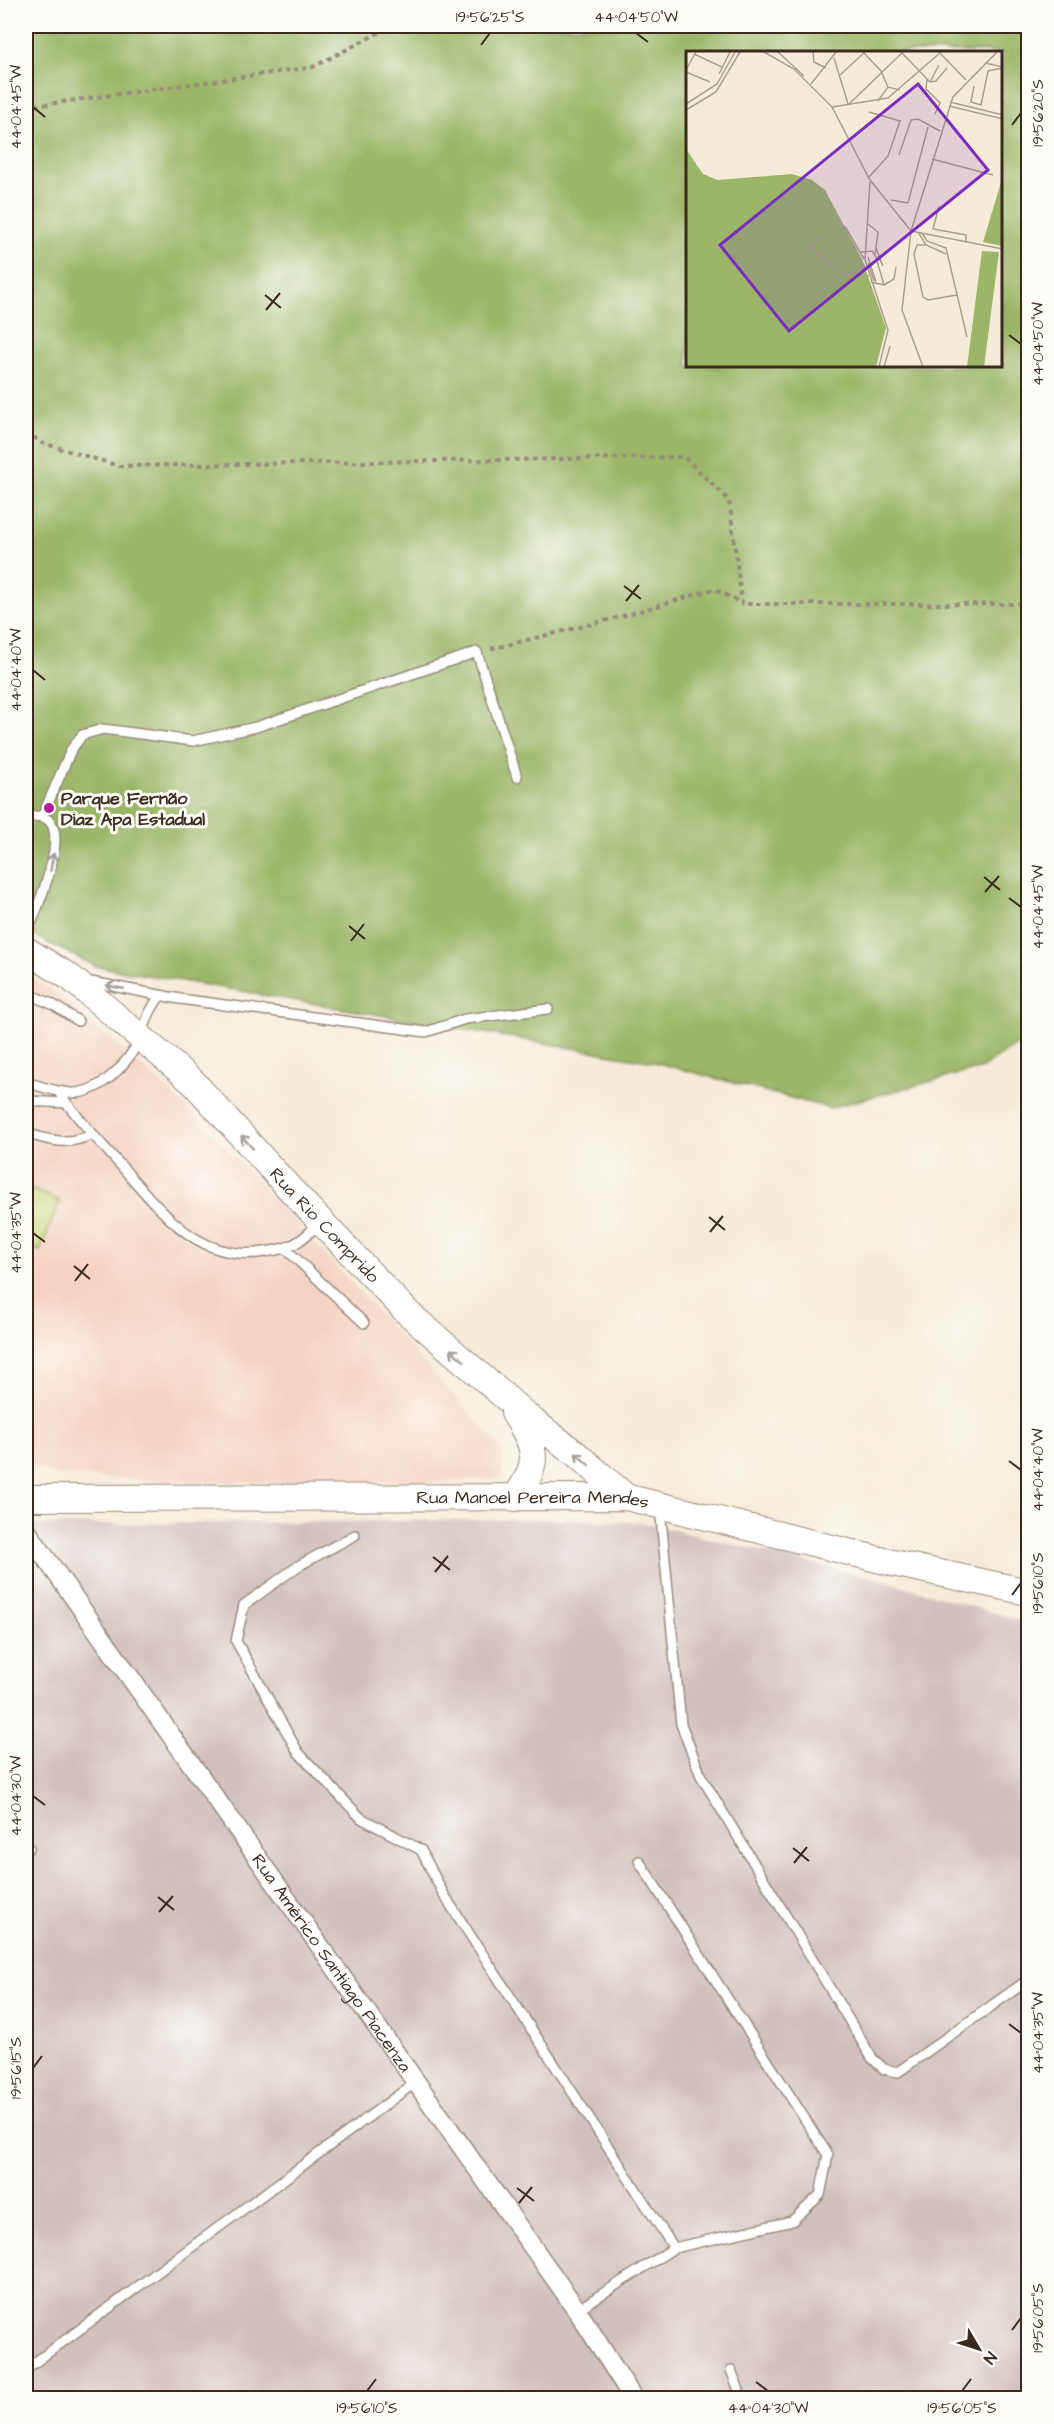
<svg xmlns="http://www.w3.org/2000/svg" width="1054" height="2424" font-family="'Architects Daughter',sans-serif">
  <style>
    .built { fill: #f5d3c2 }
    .industrial { fill: #d1c0bd }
    .green { fill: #c4d577; stroke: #80804a; stroke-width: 1.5 }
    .forest { fill: #9bb668; stroke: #6b7043; stroke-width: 1.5; fill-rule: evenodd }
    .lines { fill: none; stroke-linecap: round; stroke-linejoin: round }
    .lane-casing { stroke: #988a7b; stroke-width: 12 }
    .street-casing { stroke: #988a7b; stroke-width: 21 }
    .secondary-casing { stroke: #988a7b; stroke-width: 28 }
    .path { stroke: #988a7b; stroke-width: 4; stroke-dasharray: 4.5 4.5; stroke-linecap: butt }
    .lane { stroke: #fff; stroke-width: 9 }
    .street { stroke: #fff; stroke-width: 18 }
    .secondary { stroke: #fff; stroke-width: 26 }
    .oneway { stroke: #a79f9a }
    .ticks { fill: none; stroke: #3b2a1e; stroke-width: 2 }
    .poi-dot { fill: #b5179e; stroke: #fdfcf7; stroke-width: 2 }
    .labels { text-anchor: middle; stroke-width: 6; stroke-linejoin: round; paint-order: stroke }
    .poi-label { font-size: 18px; font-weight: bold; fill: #3b2a1e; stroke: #fdfcf7; text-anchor: start }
    .street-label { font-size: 18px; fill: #3b2a1e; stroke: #fdfcf7 }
    .inset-road { fill: none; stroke: #ab9e8e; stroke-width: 1.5 }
    .view { fill: #7b2cbf; fill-opacity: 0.15; stroke: #7b2cbf; stroke-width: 3 }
    .inset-edge { fill: none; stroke: #3b2a1e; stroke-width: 3 }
    .neatline { fill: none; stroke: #3b2a1e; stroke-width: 2 }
    .ticks-label { font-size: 15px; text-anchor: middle; fill: #3b2a1e }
  </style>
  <rect width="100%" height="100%" fill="#fdfcf7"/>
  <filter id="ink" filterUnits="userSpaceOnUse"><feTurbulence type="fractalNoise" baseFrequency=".0167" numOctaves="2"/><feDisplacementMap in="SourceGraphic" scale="12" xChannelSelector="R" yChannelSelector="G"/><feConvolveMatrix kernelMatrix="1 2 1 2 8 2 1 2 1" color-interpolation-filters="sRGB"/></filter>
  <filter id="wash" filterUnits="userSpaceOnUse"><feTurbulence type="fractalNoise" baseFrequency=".008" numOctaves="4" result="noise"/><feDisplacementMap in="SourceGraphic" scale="24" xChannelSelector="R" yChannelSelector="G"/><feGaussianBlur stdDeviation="1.35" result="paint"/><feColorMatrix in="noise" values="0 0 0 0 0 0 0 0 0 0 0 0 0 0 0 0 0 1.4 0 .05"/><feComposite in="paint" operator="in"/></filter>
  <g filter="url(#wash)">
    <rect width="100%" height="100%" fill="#f6ebd8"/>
    <!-- built -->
    <path class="built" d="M 26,973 L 73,1006 L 179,1100 L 275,1199 L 504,1451 L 502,1478 L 436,1482 L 189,1482 L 54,1475 L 26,1465 Z"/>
    <!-- industrial -->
    <path class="industrial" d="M 567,1519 L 644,1523 L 890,1582 L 1028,1623 L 1028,2398 L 26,2398 L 26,1525 Z"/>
    <!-- green -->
    <path class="green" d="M 26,1187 L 60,1201 L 40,1251 L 26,1245 Z"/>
    <!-- forest -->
    <path class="forest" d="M 26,26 L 1028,26 L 1028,1037 L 982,1068 L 829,1108 L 654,1062 L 95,966 L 26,932 ZM 688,52 L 1002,52 L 1002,366 L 688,366 Z"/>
  </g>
  <g filter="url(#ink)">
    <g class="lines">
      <defs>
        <path id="lane" d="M 42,817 L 71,750 L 82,735 L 103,729 L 193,741 L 256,727 L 477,652 L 517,777
          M 26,820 C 29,817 38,815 43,817 C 75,827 33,916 26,937
          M 86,981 L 180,999 L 426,1032 L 465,1019 L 548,1009
          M 26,999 L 28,994 L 52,1004 L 78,1021
          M 26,1082 C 40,1086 55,1092 71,1093 C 100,1094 129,1063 140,1038 C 147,1021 148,1012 160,996
          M 58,1091 C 77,1119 101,1143 123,1168 C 162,1212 199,1263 265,1252 C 292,1248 300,1243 319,1223
          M 26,1101 L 66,1103
          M 26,1133 C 50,1141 68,1146 93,1134
          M 286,1249 L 364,1323
          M 660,1508 L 681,1724 L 701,1776 L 872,2058 L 884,2069 L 898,2072 L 1028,1980
          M 355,1535 L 298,1566 L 244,1605 L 236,1641 L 298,1752 L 361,1818 L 421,1850 L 444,1895 L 674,2248
          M 26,1844 L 29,1848
          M 577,2310 L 674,2248 L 792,2221 L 820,2195 L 828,2155 L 639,1861
          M 26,2369 L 416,2082
          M 731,2370 L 742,2398"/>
        <g id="street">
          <path id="s1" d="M 26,1530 L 577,2310 L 633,2398"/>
        </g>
        <g id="secondary">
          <path id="s2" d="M 26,950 L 71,978 L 193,1082 L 290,1189 L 408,1313 L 534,1422 L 575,1453 L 626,1497"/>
          <path d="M 514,1413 C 537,1449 541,1462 515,1498"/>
          <path id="s3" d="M 26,1498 L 626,1497 L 893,1563 L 1028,1592"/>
        </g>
      </defs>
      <!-- lane casing -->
      <use href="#lane" class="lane-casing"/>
      <!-- street casing -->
      <use href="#street" class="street-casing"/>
      <!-- secondary casing -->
      <use href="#secondary" class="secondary-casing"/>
      <!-- path -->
      <path class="path" d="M 26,107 L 313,67 L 392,26
        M 26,432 L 42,443 L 119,466 L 684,457 L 729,500 L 742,604 L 1028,604
        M 491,649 L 616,618 L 714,589 L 742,603"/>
      <!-- lane -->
      <use href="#lane" class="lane"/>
      <!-- street -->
      <use href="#street" class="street"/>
      <!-- secondary -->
      <use href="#secondary" class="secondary"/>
    </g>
    <!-- one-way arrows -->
    <defs><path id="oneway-shaft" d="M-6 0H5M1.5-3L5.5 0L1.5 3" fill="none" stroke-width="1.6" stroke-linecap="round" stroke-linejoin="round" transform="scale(1.5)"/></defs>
    <g class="oneway">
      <use href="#oneway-shaft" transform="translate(52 862) rotate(-80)"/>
      <use href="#oneway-shaft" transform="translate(115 987) rotate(-169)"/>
      <use href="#oneway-shaft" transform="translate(247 1142) rotate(-132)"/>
      <use href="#oneway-shaft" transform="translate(457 1355) rotate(-139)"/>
      <use href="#oneway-shaft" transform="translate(582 1459) rotate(-139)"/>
    </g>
  </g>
  <!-- ticks -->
  <path class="ticks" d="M 636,33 L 648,42M 481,45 L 490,33M 33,107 L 45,117M 1012,125 L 1021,113M 265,295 L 281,308M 266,310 L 280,293M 1009,335 L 1021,344M 624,586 L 641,599M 626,601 L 639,585M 33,670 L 45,680M 984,877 L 1000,890M 985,892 L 999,876M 1009,898 L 1021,907M 349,926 L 365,939M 351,941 L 364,924M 709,1217 L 725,1230M 710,1232 L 723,1216M 33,1233 L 45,1242M 74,1266 L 90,1279M 75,1281 L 88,1264M 1009,1461 L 1021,1470M 433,1557 L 450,1570M 435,1572 L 448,1556M 1012,1595 L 1021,1583M 33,1796 L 45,1805M 793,1848 L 809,1861M 794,1863 L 807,1847M 158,1897 L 174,1910M 159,1912 L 173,1896M 1009,2024 L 1021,2033M 33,2068 L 42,2056M 517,2188 L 534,2201M 519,2203 L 532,2187M 1012,2330 L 1021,2318M 756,2382 L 768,2391M 367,2391 L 376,2379M 962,2391 L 971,2379"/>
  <!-- markers -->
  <circle class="poi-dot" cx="49" cy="808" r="6"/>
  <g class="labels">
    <!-- poi labels -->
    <g class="poi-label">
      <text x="61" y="804">Parque Fernão<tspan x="61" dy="21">Diaz Apa Estadual</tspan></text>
    </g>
    <!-- street labels -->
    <g class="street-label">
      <text dy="6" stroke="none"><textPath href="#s2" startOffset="408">Rua Rio Comprido</textPath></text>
      <text dy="6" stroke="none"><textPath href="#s3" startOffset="507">Rua Manoel Pereira Mendes</textPath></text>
      <text dy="6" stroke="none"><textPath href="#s1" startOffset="530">Rua Américo Santiago Piacenza</textPath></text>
    </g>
  </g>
  <!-- overview -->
  <g transform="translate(686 51)">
    <rect width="316" height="316" fill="#f6ebd8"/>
    <path d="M 0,98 L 17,123 L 32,129 L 106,123 L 126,129 L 139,139 L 176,208 L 200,277 L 190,316 L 0,316 ZM 316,128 L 316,195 L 297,191 ZM 296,200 L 313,201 L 298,316 L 281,316 Z" fill="#9bb668"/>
    <path class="inset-road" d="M 78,1 L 108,18 L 146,56 L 184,129 L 225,180M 92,1 L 118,25M 127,1 L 128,11 L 140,17M 177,1 L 195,20 L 202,36M 216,2 L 244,31 L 250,30 L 261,17M 254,2 L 280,29M 8,3 L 36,16M 148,7 L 162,53M 299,12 L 317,16M 0,19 L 10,1M 0,21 L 24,31M 33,23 L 44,1M 154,24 L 179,1M 241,28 L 240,38 L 254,52 L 249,63M 244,31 L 253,14M 125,33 L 150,1M 288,35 L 285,51 L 295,54 L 302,20 L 317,17M 192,50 L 202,36 L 214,39M 264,51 L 317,64M 0,53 L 31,33 L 49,1M 162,54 L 217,1M 263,55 L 317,68M 146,56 L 202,47 L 255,1M 0,59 L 30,41 L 54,1M 213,104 L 225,69 L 232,68 L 254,80M 246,108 L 307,124M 183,126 L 202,105 L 214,70 L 183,61M 184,131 L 179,209 L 202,279 L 193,316M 205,149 L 222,152 L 242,76M 253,155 L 247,178 L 280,184 L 280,191M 150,168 L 160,177 L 178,208M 182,173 L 192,181 L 189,203M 225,180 L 317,198M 232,181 L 240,194 L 260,203M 236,182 L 241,190 L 260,197 L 281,286M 133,186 L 125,198 L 158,224 L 167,222M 240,194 L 231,194 L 228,203 L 237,246 L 242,249 L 271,244M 190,197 L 197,215 L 192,205M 174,201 L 186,200 L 190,206 L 198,234 L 185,231M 182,206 L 190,231M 182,212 L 188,230M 179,215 L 167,222 L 183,225M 198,234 L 208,228 L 210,216M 198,316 L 204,295M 237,316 L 216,259 L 225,180 L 267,46 L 311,1"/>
    <path class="view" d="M 232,33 L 302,119 L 103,280 L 34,194 Z"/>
    <rect width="316" height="316" class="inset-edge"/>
  </g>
  <!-- margin -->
  <rect width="1054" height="2424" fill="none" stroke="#fdfcf7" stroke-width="66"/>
  <!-- north arrow -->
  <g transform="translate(979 2349) rotate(129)" stroke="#fdfcf7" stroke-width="4.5" paint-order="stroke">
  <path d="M0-4.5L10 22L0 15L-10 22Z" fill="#3b2a1e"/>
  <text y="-9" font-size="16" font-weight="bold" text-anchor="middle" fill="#3b2a1e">N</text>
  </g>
  <rect x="33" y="33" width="988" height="2358" class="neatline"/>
  <g class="ticks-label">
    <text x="490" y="22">19°56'25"S</text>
    <text x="636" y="22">44°04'50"W</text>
    <text transform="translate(16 107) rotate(-90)" y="5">44°04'45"W</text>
    <text transform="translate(1038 113) rotate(-90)" y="5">19°56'20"S</text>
    <text transform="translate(1038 344) rotate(-90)" y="5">44°04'50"W</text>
    <text transform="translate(16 670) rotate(-90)" y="5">44°04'40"W</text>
    <text transform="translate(1038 907) rotate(-90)" y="5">44°04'45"W</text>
    <text transform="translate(16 1233) rotate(-90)" y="5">44°04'35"W</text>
    <text transform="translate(1038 1470) rotate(-90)" y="5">44°04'40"W</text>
    <text transform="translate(1038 1583) rotate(-90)" y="5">19°56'10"S</text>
    <text transform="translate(16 1796) rotate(-90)" y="5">44°04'30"W</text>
    <text transform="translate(1038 2033) rotate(-90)" y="5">44°04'35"W</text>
    <text transform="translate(16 2068) rotate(-90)" y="5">19°56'15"S</text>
    <text transform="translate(1038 2318) rotate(-90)" y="5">19°56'05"S</text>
    <text x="367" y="2413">19°56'10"S</text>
    <text x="768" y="2413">44°04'30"W</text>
    <text x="962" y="2413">19°56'05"S</text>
  </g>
</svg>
